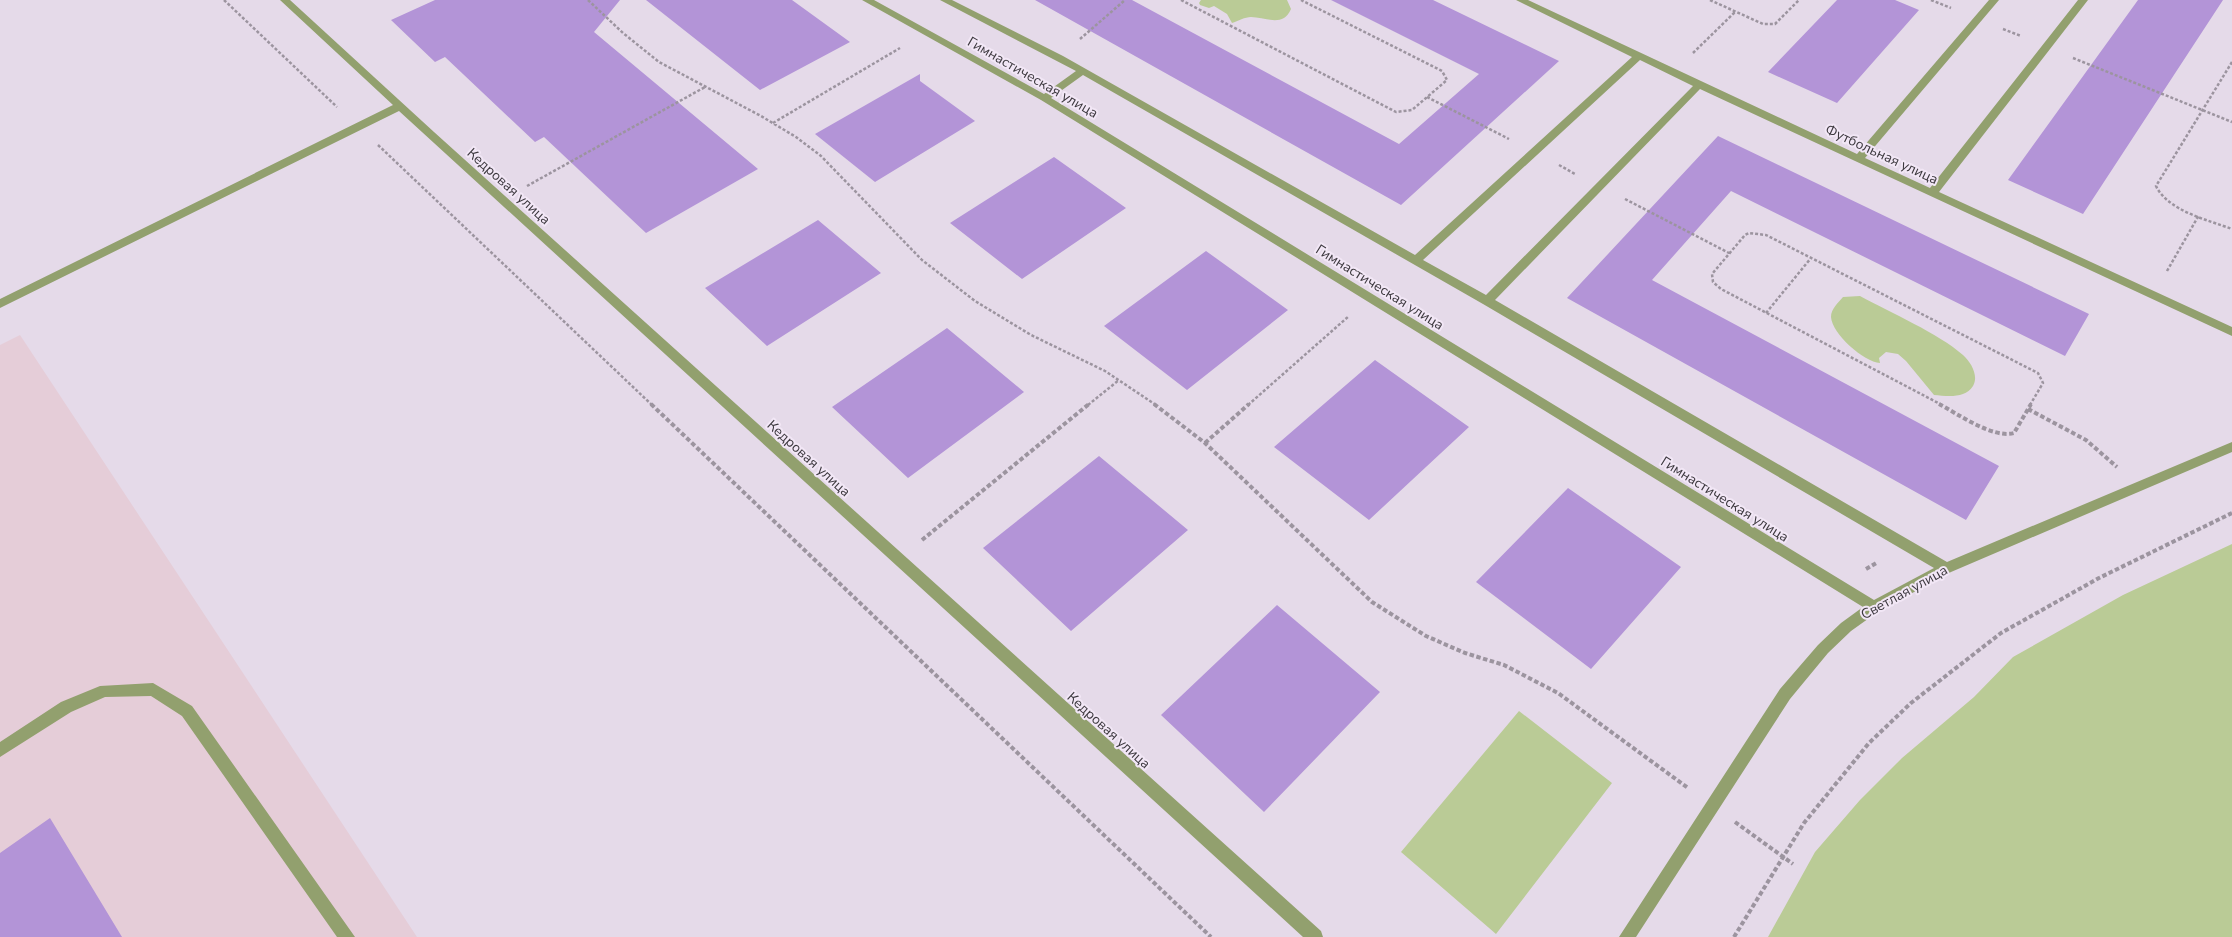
<svg xmlns="http://www.w3.org/2000/svg" width="2232" height="937" font-family="'Nunito Sans',sans-serif">
  <style>
    .industrial { fill: #e5cdd8 }
    .green { fill: #bacb96 }
    .building { fill: #b394d7 }
    .lines { fill: none; stroke-linecap: round; stroke-linejoin: round }
    .path-far1 { stroke: #9c949f; stroke-width: 2.5; stroke-dasharray: 3 2; stroke-linecap: butt }
    .path { stroke: #9c949f; stroke-width: 4; stroke-dasharray: 4.5 2.5; stroke-linecap: butt }
    .minor { fill: #92a06e; fill-rule: evenodd }
    .labels { text-anchor: middle; stroke-width: 4; stroke-linejoin: round; paint-order: stroke }
    .street-label { font-size: 14px; fill: #3c383e; stroke: #f2e7f6 }
  </style>
  <rect width="100%" height="100%" fill="#e5dae9"/>
  <!-- industrial -->
  <path class="industrial" d="M 20,335 L 417,937 L 0,937 L 0,345 Z"/>
  <!-- green -->
  <path class="green" d="M 1201,0 L 1287,0 L 1291,9 C 1283,28 1265,17 1251,17 C 1245,17 1238,21 1232,23 L 1227,14 L 1214,6 L 1209,8 L 1200,5 L 1199,3 Z
    M 1860,296 C 1891,313 1938,333 1963,355 C 1971,362 1979,376 1973,386 C 1965,399 1947,396 1934,395 L 1906,361 L 1898,354 L 1886,352 L 1879,358 L 1880,363 C 1864,362 1832,334 1831,317 C 1831,309 1838,303 1843,297 Z
    M 2232,544 L 2232,937 L 1768,937 L 1815,852 L 1860,800 L 1902,758 L 1974,697 L 2013,657 L 2123,595 Z
    M 1519,711 L 1612,783 L 1496,934 L 1401,852 Z"/>
  <!-- building -->
  <path class="building" d="M 435,0 L 620,0 L 594,32 L 758,169 L 646,233 L 544,137 L 535,142 L 445,57 L 435,62 L 391,20 Z
    M 646,0 L 792,0 L 850,42 L 760,90 Z
    M 1035,0 L 1132,0 L 1399,144 L 1479,74 L 1331,0 L 1433,0 L 1559,61 L 1401,205 Z
    M 1837,0 L 1895,0 L 1919,10 L 1837,103 L 1768,72 Z
    M 2138,0 L 2223,0 L 2083,214 L 2008,180 Z
    M 920,74 L 920,81 L 975,121 L 875,182 L 815,134 Z
    M 1718,136 L 2089,314 L 2065,356 L 1731,191 L 1652,280 L 1999,466 L 1966,520 L 1567,298 Z
    M 1054,157 L 1126,208 L 1022,279 L 950,223 Z
    M 818,220 L 881,273 L 767,346 L 705,288 Z
    M 1206,251 L 1288,310 L 1187,390 L 1104,326 Z
    M 947,328 L 1024,392 L 908,478 L 832,407 Z
    M 1375,360 L 1469,427 L 1369,520 L 1274,447 Z
    M 1099,456 L 1188,530 L 1071,631 L 983,548 Z
    M 1568,488 L 1681,567 L 1591,669 L 1476,582 Z
    M 1277,605 L 1380,692 L 1264,812 L 1161,715 Z
    M 50,818 L 122,937 L 0,937 L 0,853 Z"/>
  <g class="lines">
    <!-- path-far1 -->
    <path class="path-far1" d="M 224,0 L 337,107
      M 588,0 L 623,33 L 659,62 L 761,116 L 796,137 L 821,156 L 922,260 L 975,301 L 1031,335 L 1105,371 L 1156,405
      M 1181,0 L 1396,112 L 1412,110 L 1447,80 L 1442,71 L 1301,0
      M 1710,0 L 1763,24 L 1775,24 L 1799,0
      M 1931,0 L 1951,8
      M 2003,29 L 2021,36
      M 1080,39 L 1125,0
      M 1693,53 L 1735,12
      M 2073,58 L 2232,122
      M 2232,62 L 2156,186 C 2168,211 2208,220 2232,229
      M 1427,97 L 1509,139
      M 773,123 L 900,48
      M 378,145 L 652,405
      M 1559,165 L 1575,174
      M 527,186 L 705,87
      M 1625,199 L 1729,253
      M 2167,271 L 2199,215
      M 1766,313 L 1811,258
      M 1088,405 L 1119,380
      M 1248,405 L 1349,316
      M 1942,405 L 1721,289 L 1713,282 L 1712,274 L 1745,235 L 1749,233 L 1766,235 L 2038,373 L 2043,383 L 2030,405"/>
    <!-- path -->
    <path class="path" d="M 651,404 L 1211,937
      M 1154,404 L 1205,443 L 1372,602 L 1426,636 L 1465,653 L 1504,665 L 1558,693 L 1688,788
      M 1939,404 C 1958,414 1993,439 2014,433 L 2031,404
      M 2028,409 L 2086,440 L 2117,467
      M 1205,443 L 1249,404
      M 922,540 L 1089,404
      M 1866,569 L 1878,562
      M 1735,822 L 1793,864
      M 1734,937 L 1804,823 L 1869,743 L 1911,703 L 2001,633 L 2099,578 L 2232,513"/>
    <!-- minor -->
    <path class="minor" d="M 280,0 L 290,0 L 434,132 L 1321,931 L 1323,937 L 1303,937 L 399,111 L 0,308 L 0,299 L 393,105 Z
      M 862,0 L 874,0 L 1044,94 L 1076,71 L 940,0 L 952,0 L 1063,56 L 1415,255 L 1632,57 L 1516,0 L 1528,0 L 1857,154 L 1989,0 L 1999,0 L 1865,158 L 1930,188 L 2078,0 L 2088,0 L 1939,192 L 2232,327 L 2232,336 L 1700,89 L 1495,300 L 1947,562 L 2232,442 L 2232,452 L 1951,572 L 1879,611 L 1851,631 L 1828,653 L 1790,699 L 1636,937 L 1619,937 L 1780,689 L 1818,645 L 1841,623 L 1863,607 L 1041,100 ZM 1640,60 L 1693,86 L 1486,295 L 1423,260 ZM 1083,75 L 1483,304 L 1934,568 L 1874,600 L 1051,98 Z
      M 153,683 L 192,706 L 355,937 L 337,937 L 182,716 L 151,696 L 105,697 L 71,712 L 0,757 L 0,742 L 61,702 L 100,686 Z"/>
  </g>
  <g class="labels">
    <!-- street labels -->
    <g class="street-label">
      <text transform="translate(1033 77) rotate(30)" y="5">Гимнастическая улица</text>
      <text transform="translate(1882 154) rotate(25)" y="5">Футбольная улица</text>
      <text transform="translate(509 186) rotate(42)" y="5">Кедровая улица</text>
      <text transform="translate(1380 287) rotate(32)" y="5">Гимнастическая улица</text>
      <text transform="translate(809 458) rotate(42)" y="5">Кедровая улица</text>
      <text transform="translate(1725 499) rotate(32)" y="5">Гимнастическая улица</text>
      <text transform="translate(1904 592) rotate(-29)" y="5">Светлая улица</text>
      <text transform="translate(1109 730) rotate(42)" y="5">Кедровая улица</text>
    </g>
  </g>
</svg>
